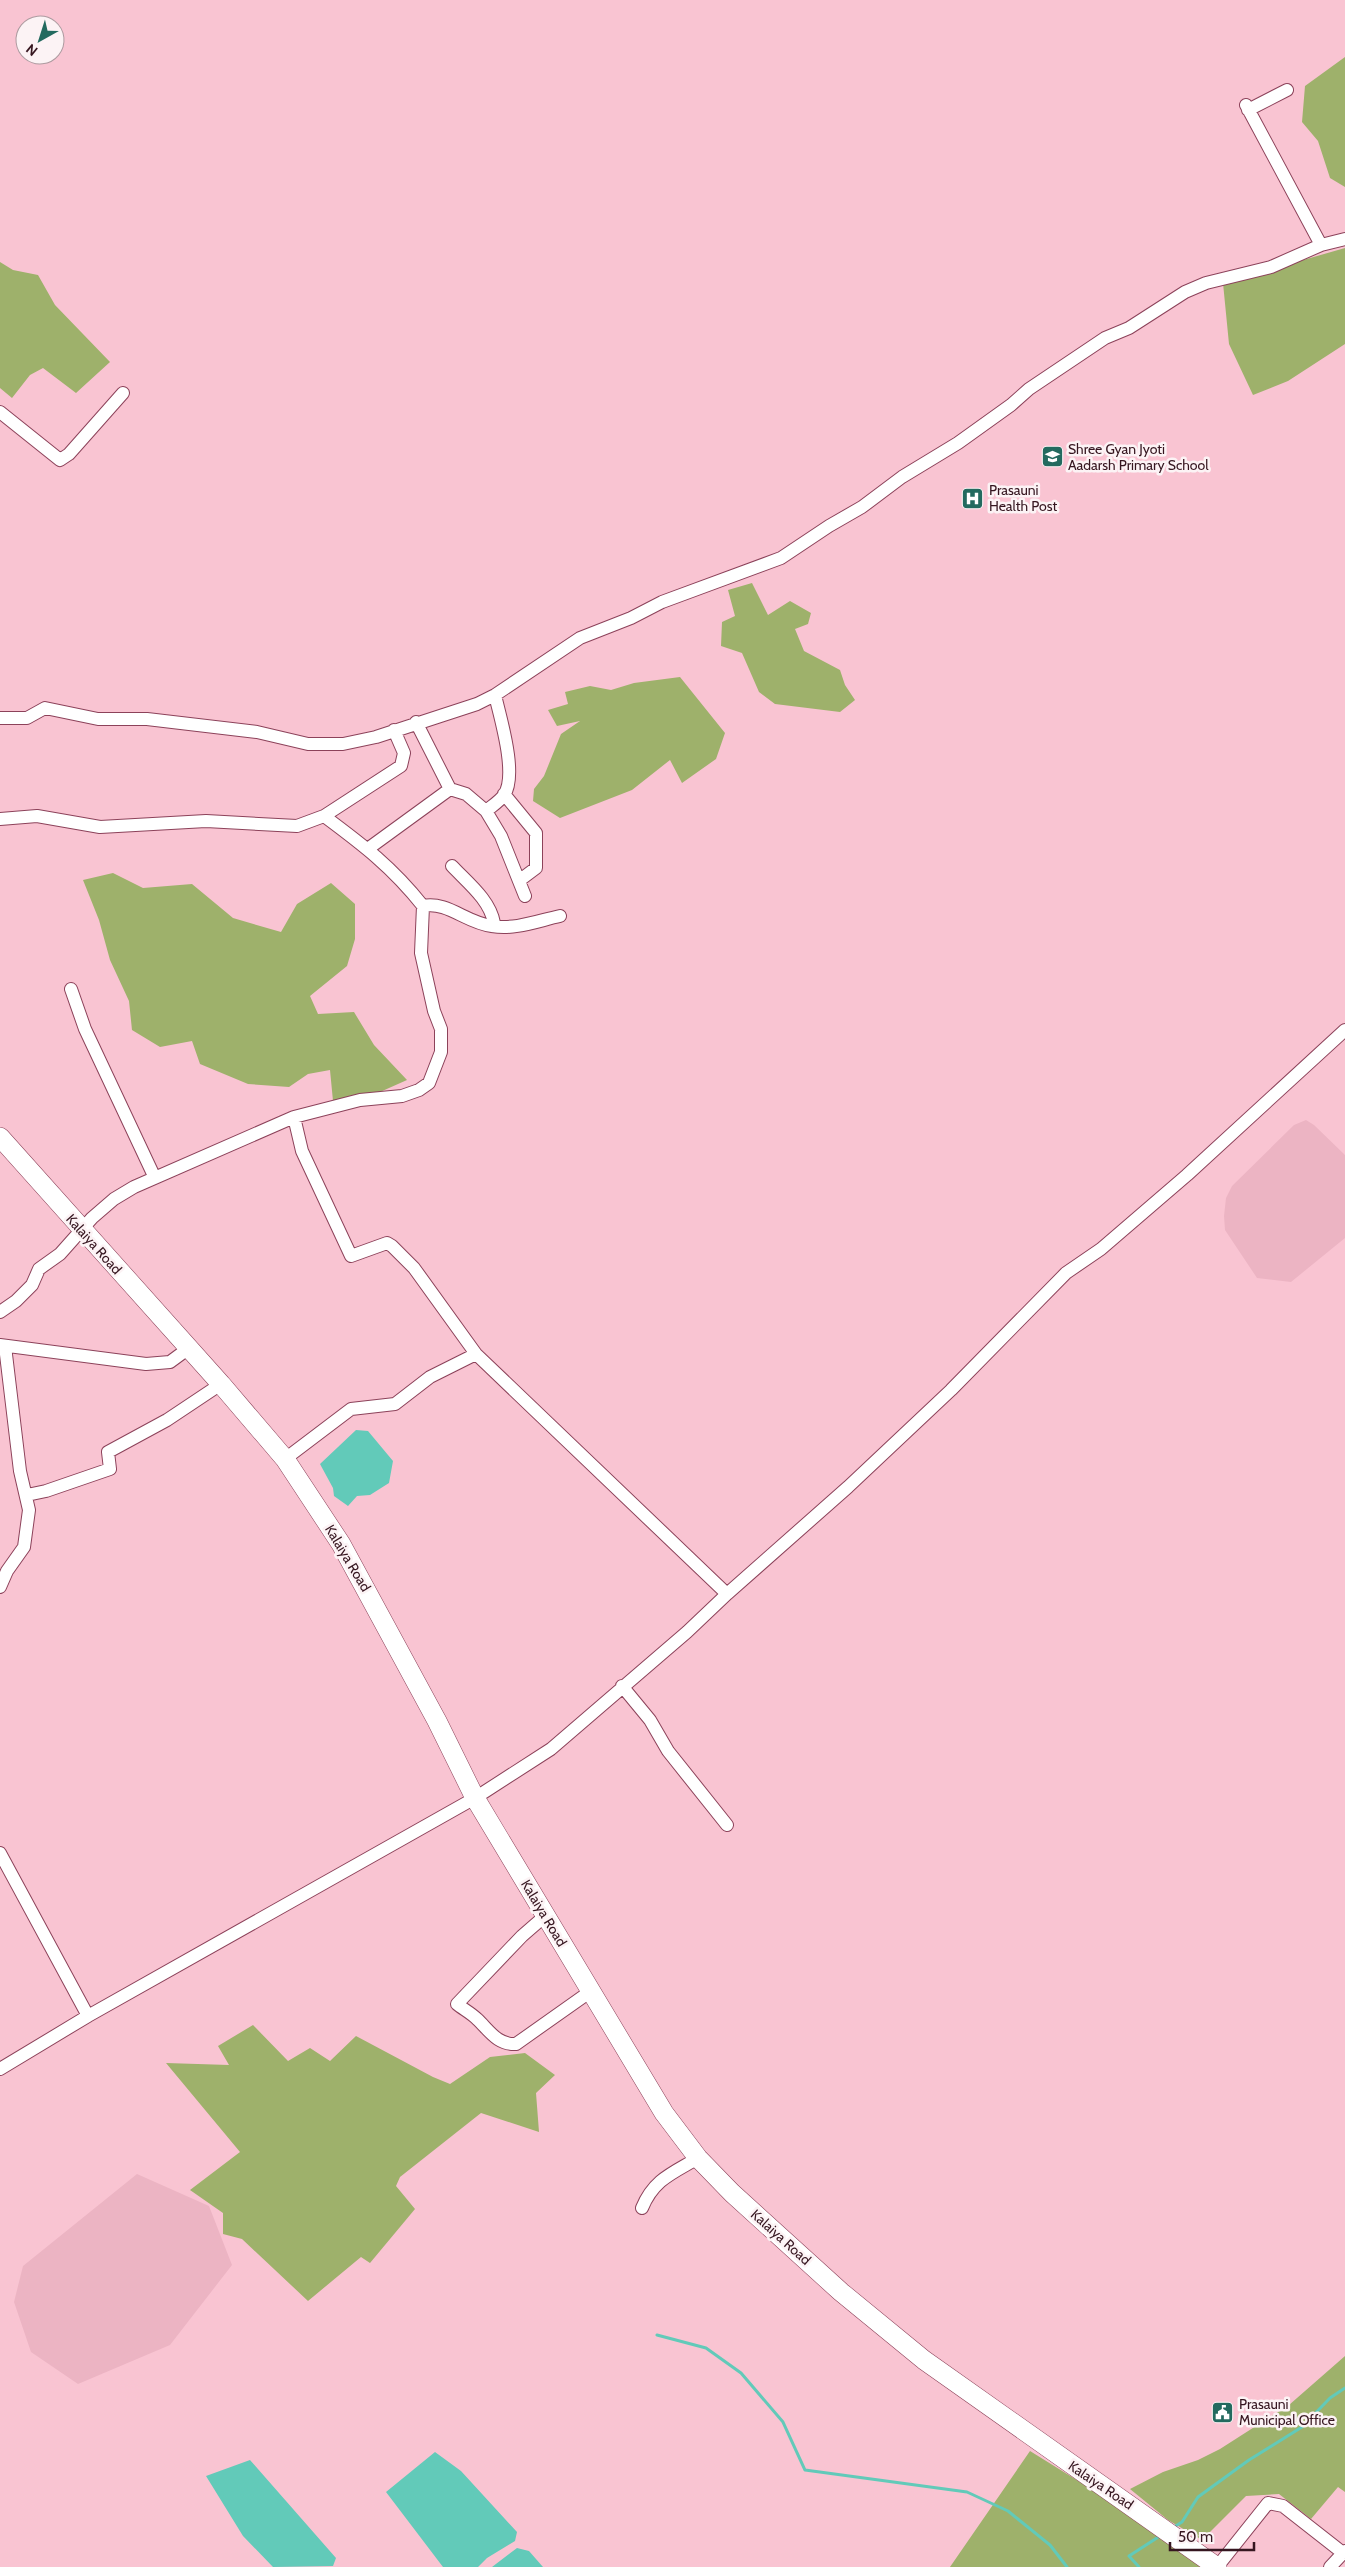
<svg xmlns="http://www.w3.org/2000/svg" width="1345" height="2567" font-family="Cabin,sans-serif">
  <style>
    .built { fill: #ecb4c3 }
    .green { fill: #9eb16b }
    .water { fill: #62cab9 }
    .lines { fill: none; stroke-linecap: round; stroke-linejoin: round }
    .stream { stroke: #62cab9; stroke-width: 3 }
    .minor-casing { stroke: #8c425a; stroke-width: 14 }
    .secondary-casing { stroke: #8c425a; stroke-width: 20 }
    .minor { stroke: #fff; stroke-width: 12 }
    .secondary { stroke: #fff; stroke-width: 19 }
    .labels { text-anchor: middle; stroke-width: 5; stroke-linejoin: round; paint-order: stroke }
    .poi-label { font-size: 14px; fill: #361620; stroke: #fcf3f5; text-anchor: start }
    .street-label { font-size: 14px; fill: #361620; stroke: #fcf3f5 }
  </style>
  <rect width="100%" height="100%" fill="#f9c4d2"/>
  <!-- built -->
  <path class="built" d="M 1306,1120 L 1314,1125 L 1345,1155 L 1345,1238 L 1291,1282 L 1257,1278 L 1225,1230 L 1224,1216 L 1226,1198 L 1232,1186 L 1294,1125 Z
    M 137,2174 L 209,2206 L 232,2265 L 170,2345 L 78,2384 L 31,2352 L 14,2302 L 23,2266 Z"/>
  <!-- green -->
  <path class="green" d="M 1345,57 L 1345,187 L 1330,178 L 1318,141 L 1302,122 L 1305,86 Z
    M 1345,248 L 1345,344 L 1288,381 L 1253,395 L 1229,344 L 1223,283 Z
    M 0,262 L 13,270 L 38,275 L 55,305 L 110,362 L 76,393 L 43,368 L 30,375 L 12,398 L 0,388 Z
    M 752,583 L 768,615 L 790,601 L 811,613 L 808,624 L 795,629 L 804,651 L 840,670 L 845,685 L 855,700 L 840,712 L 775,704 L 759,692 L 742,653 L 721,646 L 722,622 L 735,616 L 728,590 Z
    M 680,677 L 725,733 L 716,759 L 682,783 L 670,760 L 632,790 L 560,818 L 533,801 L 534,789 L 544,776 L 561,734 L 580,721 L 557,726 L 548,710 L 568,704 L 565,692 L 590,686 L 611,690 L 634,683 Z
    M 113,873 L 143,888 L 192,884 L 233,918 L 281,932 L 297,904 L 331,883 L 355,904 L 355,939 L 347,966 L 310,996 L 318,1014 L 354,1012 L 374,1045 L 407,1080 L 380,1092 L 333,1101 L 330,1070 L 308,1074 L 289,1087 L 248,1084 L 200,1064 L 192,1041 L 160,1047 L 132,1030 L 129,1001 L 110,960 L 99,920 L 83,880 Z
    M 253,2025 L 288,2061 L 310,2048 L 330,2061 L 356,2036 L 433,2077 L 450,2084 L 490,2057 L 525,2053 L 555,2075 L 536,2093 L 539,2132 L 481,2113 L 400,2177 L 396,2186 L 415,2209 L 370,2263 L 361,2257 L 308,2301 L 242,2239 L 223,2234 L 223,2213 L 190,2190 L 240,2152 L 166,2063 L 229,2065 L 218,2046 Z
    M 1345,2356 L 1345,2492 L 1338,2487 L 1311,2519 L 1279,2494 L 1246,2496 L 1202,2540 L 1168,2520 L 1130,2489 L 1163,2472 L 1198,2460 L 1220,2449 L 1289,2405 Z
    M 1030,2451 L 1088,2487 L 1202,2567 L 950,2567 Z"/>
  <!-- water -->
  <path class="water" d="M 356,1430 L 368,1431 L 393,1461 L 389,1483 L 370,1495 L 357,1496 L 348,1506 L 334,1496 L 333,1488 L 320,1464 Z
    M 435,2452 L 461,2471 L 517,2532 L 515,2541 L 487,2558 L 478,2567 L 443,2567 L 386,2492 Z
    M 250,2460 L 336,2558 L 333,2566 L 273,2567 L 243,2536 L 206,2476 Z
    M 517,2548 L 529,2551 L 543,2567 L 492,2567 Z"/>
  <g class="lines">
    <!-- stream -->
    <path class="stream" d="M 657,2335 L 706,2348 L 741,2373 L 783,2422 L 805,2470 L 967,2492 L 1008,2511 L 1050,2545 L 1067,2567
      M 1174,2527 L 1182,2522 L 1198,2497 L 1249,2460 L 1302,2427 L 1330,2398 L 1345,2388
      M 1139,2567 L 1129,2556 L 1160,2536"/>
    <defs>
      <path id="minor" d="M 1246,105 L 1321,245
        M 1248,110 L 1287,90
        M 0,412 L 60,460 L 69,454 L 123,393
        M 495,695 C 500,717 518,775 504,795 C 500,801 492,806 486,811 L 501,836 L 525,896
        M 0,718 L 27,718 L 45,708 L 98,719 L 147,719 L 257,732 L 308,744 L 343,744 L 376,737 L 477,704 L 495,695 L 580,638 L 631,618 L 662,602 L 781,558 L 829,526 L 862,507 L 902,477 L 958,443 L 1011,405 L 1029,389 L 1105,338 L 1129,328 L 1185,292 L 1206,283 L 1271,267 L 1321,245 L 1345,239
        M 416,722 L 450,789
        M 504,794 L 536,833 L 536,868 L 520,880
        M 0,819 L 37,816 L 100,827 L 206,821 L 297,826 L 324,816 L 401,766 L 404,753 L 394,730
        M 369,848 L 450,789 L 466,794 L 486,811
        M 452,866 C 468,883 490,900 494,923 L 491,926
        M 423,906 C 448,901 466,923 492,926 C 515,930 537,921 560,916
        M 71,989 L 85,1029 L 154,1176
        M 0,1312 L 16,1301 L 32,1285 L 39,1269 L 60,1254 L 92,1218 L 114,1199 L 134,1187 L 294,1117 L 360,1100 L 402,1096 L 419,1090 L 429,1083 L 441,1052 L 441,1029 L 434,1011 L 421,953 L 423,906 C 392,867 363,845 324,816
        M 0,1345 L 146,1364 L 170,1362 L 189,1348
        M 285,1459 L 351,1409 L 395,1404 L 430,1377 L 476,1354
        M 27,1495 L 46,1491 L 110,1469 L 108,1452 L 167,1420 L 221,1384
        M 0,1587 L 7,1571 L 24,1547 L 29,1510 L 20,1471 L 5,1346
        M 727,1594 L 848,1487 L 951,1390 L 1066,1273 L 1101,1249 L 1187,1175 L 1345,1030
        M 622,1686 L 650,1720 L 668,1751 L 727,1825
        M 0,1853 L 88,2016
        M 545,1916 L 522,1936 L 457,2004 C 463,2009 471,2013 477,2019 C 489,2030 497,2045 516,2044 L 591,1991
        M 0,2069 L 88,2016 L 475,1798 L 551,1749 L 687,1632 L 727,1594 L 476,1354 L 414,1268 L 392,1246 L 387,1243 L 351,1256 L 302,1151 L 294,1117
        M 642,2208 C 654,2179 673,2173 698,2158
        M 1217,2567 L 1268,2503 L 1283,2506 L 1343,2553
        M 1330,2567 L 1345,2551"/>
      <path id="secondary" d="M 0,1137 L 221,1384 L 285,1459 L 341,1544 L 437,1721 L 475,1798 L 664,2113 L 698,2158 L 732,2193 L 841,2292 L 924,2360 L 1217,2567"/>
    </defs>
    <!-- minor casing -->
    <use href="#minor" class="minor-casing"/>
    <!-- secondary casing -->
    <use href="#secondary" class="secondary-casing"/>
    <!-- minor -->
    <use href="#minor" class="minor"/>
    <!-- secondary -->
    <use href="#secondary" class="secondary"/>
  </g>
  <!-- icons -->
  <defs>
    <symbol id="school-square" viewBox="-11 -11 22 22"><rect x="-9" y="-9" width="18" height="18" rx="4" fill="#236a5f" stroke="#fcf3f5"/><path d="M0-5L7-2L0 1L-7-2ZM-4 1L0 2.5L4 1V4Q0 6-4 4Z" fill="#fff"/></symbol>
    <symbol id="hospital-square" viewBox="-11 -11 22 22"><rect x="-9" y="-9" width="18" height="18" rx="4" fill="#236a5f" stroke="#fcf3f5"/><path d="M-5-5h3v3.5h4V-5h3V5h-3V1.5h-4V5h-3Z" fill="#fff"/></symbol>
    <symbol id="civic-square" viewBox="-11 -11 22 22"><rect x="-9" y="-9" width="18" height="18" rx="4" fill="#236a5f" stroke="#fcf3f5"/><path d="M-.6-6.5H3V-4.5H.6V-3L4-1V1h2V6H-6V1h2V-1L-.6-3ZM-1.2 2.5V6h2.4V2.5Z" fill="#fff"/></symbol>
  </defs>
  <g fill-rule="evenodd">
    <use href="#school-square" x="1040" y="444" width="25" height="25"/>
    <use href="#hospital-square" x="960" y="486" width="25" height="25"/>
    <use href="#civic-square" x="1210" y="2400" width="25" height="25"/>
  </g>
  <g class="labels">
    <!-- poi labels -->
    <g class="poi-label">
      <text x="1068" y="454">Shree Gyan Jyoti<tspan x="1068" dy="16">Aadarsh Primary School</tspan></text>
      <text x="989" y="495">Prasauni<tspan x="989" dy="16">Health Post</tspan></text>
      <text x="1239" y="2409">Prasauni<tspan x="1239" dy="16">Municipal Office</tspan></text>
    </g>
    <!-- street labels -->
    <g class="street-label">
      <text transform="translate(94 1244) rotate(48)" y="5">Kalaiya Road</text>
      <text transform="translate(348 1558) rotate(59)" y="5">Kalaiya Road</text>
      <text transform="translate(544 1913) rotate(59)" y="5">Kalaiya Road</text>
      <text transform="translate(781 2237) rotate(42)" y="5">Kalaiya Road</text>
      <text transform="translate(1101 2485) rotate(34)" y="5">Kalaiya Road</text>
    </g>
  </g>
  <!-- north arrow -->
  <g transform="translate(40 40) rotate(219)"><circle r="24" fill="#fcf3f5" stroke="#ad9ba0"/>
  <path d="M0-4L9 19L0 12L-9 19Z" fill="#236a5f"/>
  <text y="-8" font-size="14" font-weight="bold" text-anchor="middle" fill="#361620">N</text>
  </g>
  <!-- scale -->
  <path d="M1170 2542v8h84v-8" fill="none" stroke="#361620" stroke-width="2.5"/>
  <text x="1178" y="2542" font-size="15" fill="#361620" stroke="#fcf3f5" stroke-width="4" paint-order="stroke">50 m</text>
</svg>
